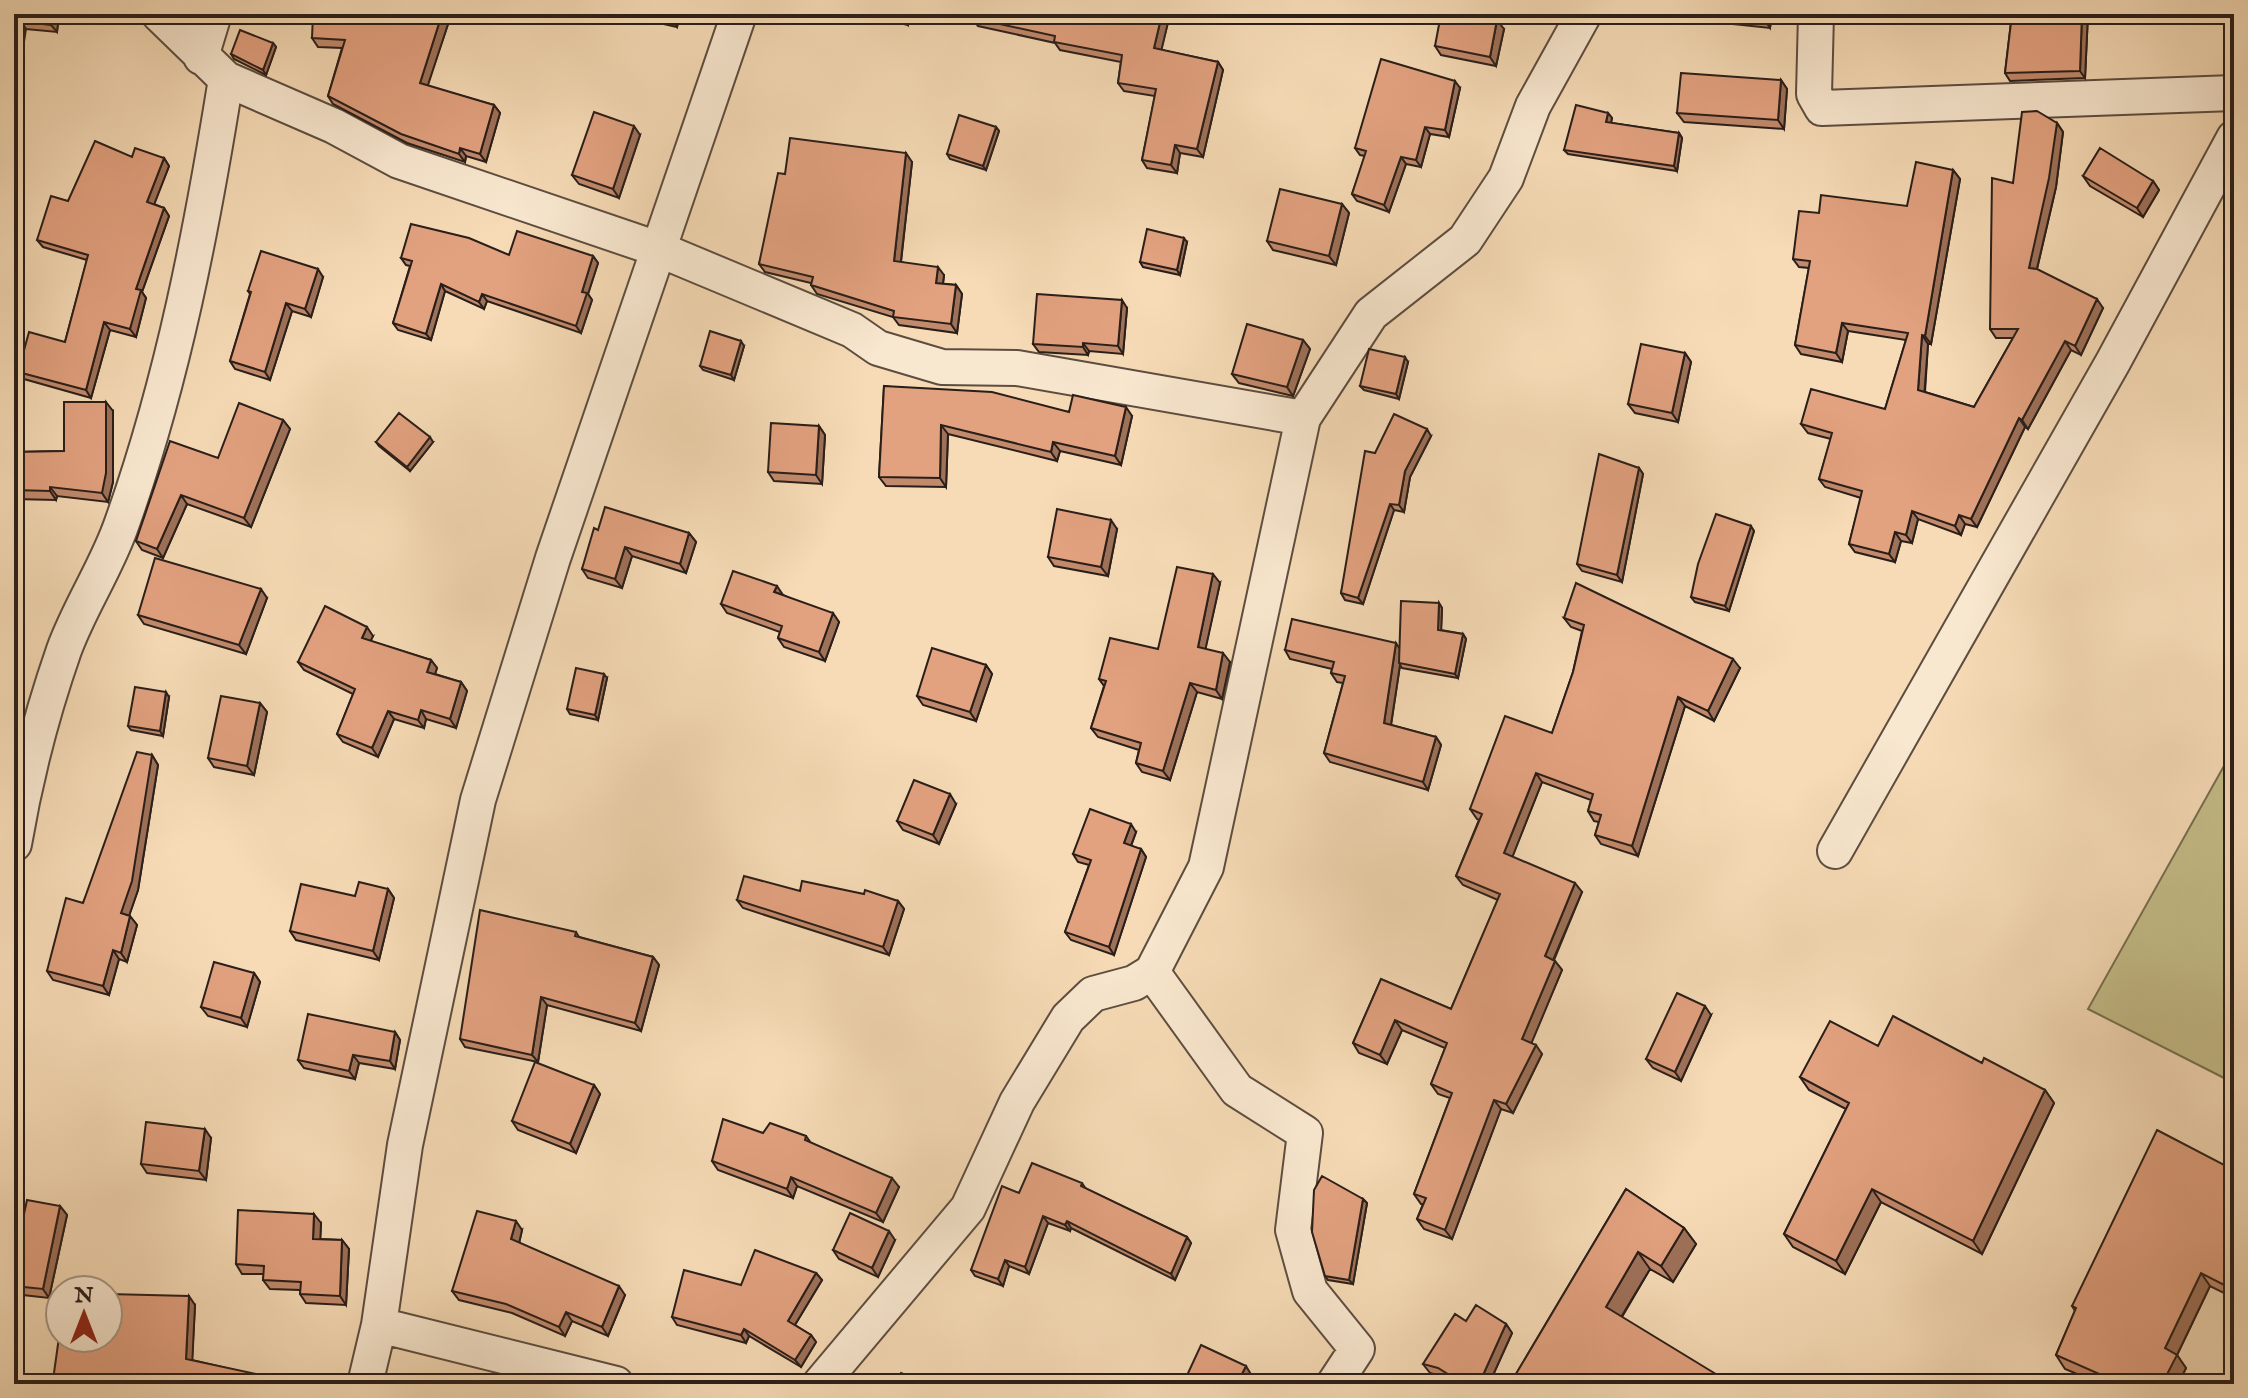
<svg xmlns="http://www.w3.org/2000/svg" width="2248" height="1398" font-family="'IM FELL English',serif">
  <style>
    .green { fill: #c4bd88; stroke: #776e50; stroke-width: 2 }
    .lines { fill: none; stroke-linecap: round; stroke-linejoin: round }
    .street-casing { stroke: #5d4d40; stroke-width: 38 }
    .street { stroke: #f9e8d0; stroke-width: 34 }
    .wall { fill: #c28a6d; stroke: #2a1e19; stroke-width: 2 }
    .shaded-wall { fill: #9e7159; stroke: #2a1e19; stroke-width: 2 }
    .building { fill: #e2a17f; stroke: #2a1e19; stroke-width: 2 }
  </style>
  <rect width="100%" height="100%" fill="#f6dbb6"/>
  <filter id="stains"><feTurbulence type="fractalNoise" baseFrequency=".0025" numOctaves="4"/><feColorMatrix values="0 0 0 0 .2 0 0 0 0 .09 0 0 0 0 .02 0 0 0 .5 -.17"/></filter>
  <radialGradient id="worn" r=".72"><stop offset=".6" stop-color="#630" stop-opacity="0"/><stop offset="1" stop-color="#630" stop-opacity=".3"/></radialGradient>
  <!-- green -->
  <path class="green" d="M 2234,748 L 2234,1083 L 2088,1009 Z"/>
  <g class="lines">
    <defs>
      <path id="street" d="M 1816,14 L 1814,94 L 1822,108 L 2234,93
        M 201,57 L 214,14
        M 226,79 L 334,126 L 399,161 L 658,249 L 852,330 L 878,348 L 942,367 L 1017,368 L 1303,418 L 1206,867 L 1152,972 L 1134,983 L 1093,994 L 1068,1018 L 1017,1102 L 968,1208 L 820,1384
        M 1303,418 L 1371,314 L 1465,240 L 1506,178 L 1533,106 L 1584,14
        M 14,844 C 25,779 42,713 64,650 C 80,606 107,567 122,523 C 173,380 202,229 226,79 L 159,14
        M 1835,851 L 2113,362 L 2234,138
        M 1152,972 L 1237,1090 L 1305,1133 L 1293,1230 L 1310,1291 L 1357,1349 L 1334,1384
        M 379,1325 L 616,1384
        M 365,1384 L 379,1325 L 405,1145 L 478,800 L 553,558 L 739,14"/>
    </defs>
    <!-- street casing -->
    <use href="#street" class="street-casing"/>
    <!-- street -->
    <use href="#street" class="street"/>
  </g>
  <!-- wall -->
  <path class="wall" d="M 14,14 L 59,14 L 57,32 L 26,29 Z
    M 448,14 L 448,24 L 427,86 L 494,105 L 500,113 L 486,162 L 466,156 L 465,162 L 407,143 L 333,104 L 328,96 L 342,48 L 318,47 L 312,38 Z
    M 631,14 L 680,14 L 677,27 L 633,17 Z
    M 861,14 L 911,14 L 908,25 Z
    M 1170,14 L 1161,50 L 1218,62 L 1223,70 L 1203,157 L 1180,153 L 1177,173 L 1147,168 L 1142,160 L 1155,96 L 1124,91 L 1118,83 L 1121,62 L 1060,50 L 1055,43 L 978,26 L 972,18 Z
    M 1709,14 L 1772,14 L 1770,28 L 1714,22 Z
    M 2012,14 L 2088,14 L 2085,78 L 2010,81 L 2005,73 Z
    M 1504,29 L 1496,66 L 1441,55 L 1435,46 Z
    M 273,43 L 276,47 L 266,75 L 234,59 L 231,54 Z
    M 1781,80 L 1787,89 L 1784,129 L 1684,122 L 1677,113 Z
    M 1460,88 L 1449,137 L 1430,134 L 1421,167 L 1406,164 L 1389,212 L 1357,201 L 1352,194 L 1365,156 L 1360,155 L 1355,148 Z
    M 1608,113 L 1612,118 L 1611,123 L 1679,133 L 1682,138 L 1677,171 L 1568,154 L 1564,150 Z
    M 2057,123 L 2063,132 L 2056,187 L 2037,269 L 2103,308 L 2081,355 L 2071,350 L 2028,429 L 2025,427 L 1977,527 L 1965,524 L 1961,535 L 1918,519 L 1912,543 L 1901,541 L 1895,562 L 1855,552 L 1849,544 L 1861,498 L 1825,487 L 1819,479 L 1831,439 L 1808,433 L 1801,424 L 1885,409 L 1906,340 L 1848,331 L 1842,362 L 1801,354 L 1795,345 L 1809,268 L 1799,267 L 1793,259 L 1819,213 L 1907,206 L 1953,170 L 1960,179 L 1931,344 L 1928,344 L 1925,392 L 1974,407 L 2013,338 L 1996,338 L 1990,329 L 2013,183 Z
    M 996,127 L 999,131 L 986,170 L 950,159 L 947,154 Z
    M 640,135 L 619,198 L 579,184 L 572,175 Z
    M 132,157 L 164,158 L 169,166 L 154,204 L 164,208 L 169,216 L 142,292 L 146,298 L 136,337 L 110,330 L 91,398 L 24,379 L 18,372 L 65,342 L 87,260 L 43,247 L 37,240 L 68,201 Z
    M 912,162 L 901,262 L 944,275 L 943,284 L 956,285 L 962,294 L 957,333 L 899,325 L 893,317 L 817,294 L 811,285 L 811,283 L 765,272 L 759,264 L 785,174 Z
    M 2083,176 L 2153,181 L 2159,190 L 2143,217 L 2090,186 Z
    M 1342,204 L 1349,213 L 1336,265 L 1273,250 L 1267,241 Z
    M 1187,242 L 1180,275 L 1143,267 L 1140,262 Z
    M 509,255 L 593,256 L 598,263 L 588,294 L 592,300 L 581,333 L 487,301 L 484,309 L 445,291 L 431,340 L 398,330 L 393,323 L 410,266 L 406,265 L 401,258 Z
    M 323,277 L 311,317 L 292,311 L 270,380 L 235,369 L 230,361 L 250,294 L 248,291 Z
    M 1127,308 L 1123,354 L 1089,351 L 1088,355 L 1039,352 L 1033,344 Z
    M 1303,340 L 1310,349 L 1293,396 L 1239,383 L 1232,374 Z
    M 744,346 L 734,380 L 703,370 L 700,366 Z
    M 1685,353 L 1691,362 L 1678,422 L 1635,413 L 1628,404 Z
    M 1408,362 L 1399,399 L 1364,390 L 1360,386 Z
    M 884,386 L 1069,412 L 1132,416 L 1121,465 L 1060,451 L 1057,461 L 948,434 L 946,487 L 886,486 L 879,477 Z
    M 113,411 L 113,482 L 108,502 L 57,496 L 56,500 L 14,499 L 14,452 L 64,451 Z
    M 283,420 L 290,429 L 251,527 L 187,504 L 163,558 L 142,550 L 136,541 L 218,458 Z
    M 819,426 L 825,435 L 822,484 L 774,481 L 768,472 Z
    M 1431,436 L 1410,477 L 1404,512 L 1394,510 L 1363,604 L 1345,600 L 1341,593 L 1375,453 Z
    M 376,442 L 433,442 L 410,471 L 379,446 Z
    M 1639,468 L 1643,474 L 1622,582 L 1582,571 L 1577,564 Z
    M 1117,529 L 1108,576 L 1054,566 L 1048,557 Z
    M 598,530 L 689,533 L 696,542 L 686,573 L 632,556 L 622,588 L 588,578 L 582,569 Z
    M 1754,531 L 1729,611 L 1695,602 L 1691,597 Z
    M 1220,583 L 1205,649 L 1230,662 L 1222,699 L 1197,692 L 1170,780 L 1142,772 L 1136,763 L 1139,750 L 1098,737 L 1091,728 L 1104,686 L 1099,679 L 1158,649 Z
    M 783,595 L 839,622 L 825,661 L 784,647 L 778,638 L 780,632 L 727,613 L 721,604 Z
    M 267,598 L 246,654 L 144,624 L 138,615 Z
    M 1439,603 L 1442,608 L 1441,630 L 1463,634 L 1466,639 L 1458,678 L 1402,668 L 1400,665 L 1391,725 L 1436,737 L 1441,745 L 1428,790 L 1330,762 L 1324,753 L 1343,683 L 1337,682 L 1331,673 L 1332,669 L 1290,659 L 1285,650 L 1399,648 Z
    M 1564,618 L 1740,668 L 1714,721 L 1685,706 L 1638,856 L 1601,844 L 1595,835 L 1599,822 L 1594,821 L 1588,811 L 1591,800 L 1542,782 L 1512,857 L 1582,892 L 1554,960 L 1562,970 L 1531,1043 L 1542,1054 L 1513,1113 L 1501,1109 L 1452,1239 L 1424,1229 L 1417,1219 L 1423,1204 L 1421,1204 L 1414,1194 L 1450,1098 L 1438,1094 L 1431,1084 L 1445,1048 L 1402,1030 L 1387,1064 L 1359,1053 L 1353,1043 L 1381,979 L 1451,1009 L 1498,900 L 1463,885 L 1456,876 L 1479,820 L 1477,819 L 1470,809 L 1552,733 L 1573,672 L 1582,631 L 1571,627 Z
    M 373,636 L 370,641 L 431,660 L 437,668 L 435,674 L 461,682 L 467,691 L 456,728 L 426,719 L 424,728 L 394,719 L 378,757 L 343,742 L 337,734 L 353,694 L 304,670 L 298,662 Z
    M 986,665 L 992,674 L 976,721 L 923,705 L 917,696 Z
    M 607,678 L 598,720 L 570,714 L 567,709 Z
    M 169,697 L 163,736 L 131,730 L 128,726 Z
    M 260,703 L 267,712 L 254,775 L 214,767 L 208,758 Z
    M 152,755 L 158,765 L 138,890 L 129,915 L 137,925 L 127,962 L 119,959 L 109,995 L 53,980 L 47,971 L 83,903 Z
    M 956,804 L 939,844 L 903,830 L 897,821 Z
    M 1136,832 L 1131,846 L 1141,849 L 1146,857 L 1114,955 L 1071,940 L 1065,932 L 1089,865 L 1078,862 L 1073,854 Z
    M 388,889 L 394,898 L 379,960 L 296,940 L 290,931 L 355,896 Z
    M 800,891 L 898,901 L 904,909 L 889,955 L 743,908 L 737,900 Z
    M 576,932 L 579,937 L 653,957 L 659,965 L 641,1031 L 547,1005 L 538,1062 L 465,1047 L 460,1039 Z
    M 254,973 L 260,982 L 247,1027 L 208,1016 L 201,1007 Z
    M 1711,1015 L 1681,1081 L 1653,1068 L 1646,1059 Z
    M 395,1032 L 400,1040 L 395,1069 L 359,1063 L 355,1079 L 304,1068 L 298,1060 Z
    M 1878,1046 L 1982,1063 L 2045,1090 L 2054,1103 L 1982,1254 L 1881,1202 L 1845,1274 L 1793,1247 L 1784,1234 L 1846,1109 L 1809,1090 L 1800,1077 Z
    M 594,1085 L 600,1094 L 576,1153 L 518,1130 L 512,1121 Z
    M 763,1133 L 806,1136 L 811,1143 L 899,1187 L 883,1222 L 797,1186 L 793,1198 L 718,1170 L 712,1161 Z
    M 211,1138 L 206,1180 L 147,1173 L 141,1164 Z
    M 2234,1170 L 2234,1298 L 2210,1286 L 2177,1355 L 2186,1368 L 2178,1384 L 2101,1384 L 2065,1369 L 2056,1355 L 2075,1311 L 2072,1306 Z
    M 1082,1183 L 1086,1189 L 1187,1237 L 1191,1243 L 1175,1280 L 1071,1228 L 1070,1231 L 1048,1223 L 1029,1274 L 1009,1266 L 1003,1286 L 975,1276 L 971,1270 L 1019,1193 Z
    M 1626,1189 L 1684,1228 L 1696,1244 L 1673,1282 L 1650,1269 L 1622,1317 L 1510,1384 Z
    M 1363,1199 L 1367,1203 L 1353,1284 L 1328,1280 L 1325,1276 Z
    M 60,1206 L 67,1215 L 49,1298 L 14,1294 L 14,1212 L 24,1214 Z
    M 321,1223 L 320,1239 L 342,1240 L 349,1249 L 346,1305 L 306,1303 L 300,1294 L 300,1290 L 270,1289 L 263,1280 L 264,1274 L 242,1274 L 236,1264 Z
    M 522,1230 L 519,1243 L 625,1295 L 608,1336 L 572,1321 L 565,1336 L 512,1313 L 459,1300 L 452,1291 Z
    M 895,1240 L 878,1277 L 839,1259 L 833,1250 Z
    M 816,1273 L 822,1280 L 795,1325 L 811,1335 L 816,1342 L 801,1367 L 749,1336 L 746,1343 L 677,1325 L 672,1317 L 741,1285 Z
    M 195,1305 L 192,1360 L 295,1384 L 56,1384 L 53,1380 Z
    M 1466,1321 L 1506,1324 L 1512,1333 L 1489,1384 L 1455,1384 L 1444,1377 L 1430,1373 L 1423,1364 Z"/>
  <!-- shaded-wall -->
  <path class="shaded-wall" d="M 52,14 L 59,14 L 57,32 L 51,25 Z
    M 442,14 L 448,14 L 448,24 L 426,91 L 420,83 Z
    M 673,14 L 680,14 L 677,27 L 672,19 Z
    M 902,14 L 911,14 L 908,25 L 902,16 Z
    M 1162,14 L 1170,14 L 1160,56 L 1154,48 Z
    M 1764,14 L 1772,14 L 1770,28 L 1764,19 Z
    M 2082,14 L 2088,14 L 2085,78 L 2080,71 Z
    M 1497,20 L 1504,29 L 1496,66 L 1490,57 Z
    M 21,21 L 26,29 L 14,105 L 14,63 Z
    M 273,43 L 276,47 L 266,75 L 263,70 Z
    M 1218,62 L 1223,70 L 1203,157 L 1197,149 Z
    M 1781,80 L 1787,89 L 1784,129 L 1778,120 Z
    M 1455,81 L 1460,88 L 1449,137 L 1445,130 Z
    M 494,105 L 500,113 L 486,162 L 480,154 Z
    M 1608,113 L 1612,118 L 1610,127 L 1606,122 Z
    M 2057,123 L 2063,132 L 2056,187 L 2035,277 L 2029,268 Z
    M 634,126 L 640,135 L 619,198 L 613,189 Z
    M 996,127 L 999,131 L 986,170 L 983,166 Z
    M 1425,127 L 1430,134 L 1421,167 L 1416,160 Z
    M 1679,133 L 1682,138 L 1677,171 L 1674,166 Z
    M 1175,145 L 1180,153 L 1177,173 L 1171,165 Z
    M 460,148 L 466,156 L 465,162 L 459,154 Z
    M 906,153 L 912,162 L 900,269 L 894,261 Z
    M 1401,157 L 1406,164 L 1389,212 L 1384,205 Z
    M 164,158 L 169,166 L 152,210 L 147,202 Z
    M 1953,170 L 1960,179 L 1931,344 L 1925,336 Z
    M 2153,181 L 2159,190 L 2143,217 L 2137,208 Z
    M 1342,204 L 1349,213 L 1336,265 L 1329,256 Z
    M 164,208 L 169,216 L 142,292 L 146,298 L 136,337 L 130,329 L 136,289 Z
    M 1184,238 L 1187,242 L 1180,275 L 1177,270 Z
    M 593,256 L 598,263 L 588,294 L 592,300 L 581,333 L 576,326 L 582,292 Z
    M 938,267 L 944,275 L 942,291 L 936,283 Z
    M 318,269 L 323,277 L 311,317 L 305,309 Z
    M 14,281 L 19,288 L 14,303 Z
    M 441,284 L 445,291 L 431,340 L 426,334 Z
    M 956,285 L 962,294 L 957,333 L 951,324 Z
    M 482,294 L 487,301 L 484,309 L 479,302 Z
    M 2097,299 L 2103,308 L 2081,355 L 2075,346 Z
    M 1122,300 L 1127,308 L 1123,354 L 1118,346 Z
    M 286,303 L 292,311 L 270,380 L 265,372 Z
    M 104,322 L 110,330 L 91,398 L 86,390 Z
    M 1842,323 L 1848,331 L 1842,362 L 1836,353 Z
    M 1922,335 L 1928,344 L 1924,398 L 1918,390 Z
    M 1303,340 L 1310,349 L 1293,396 L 1287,387 Z
    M 741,341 L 744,346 L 734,380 L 731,375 Z
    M 2065,341 L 2071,350 L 2028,429 L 2022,420 Z
    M 1083,343 L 1089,351 L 1088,355 L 1083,347 Z
    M 1685,353 L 1691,362 L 1678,422 L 1672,413 Z
    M 1405,357 L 1408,362 L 1399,399 L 1396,394 Z
    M 106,402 L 113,411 L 113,482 L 108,502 L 102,493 Z
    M 1126,407 L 1132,416 L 1121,465 L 1115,456 Z
    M 2019,418 L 2025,427 L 1977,527 L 1971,519 Z
    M 283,420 L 290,429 L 251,527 L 244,518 Z
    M 941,425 L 948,434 L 946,487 L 940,478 Z
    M 819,426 L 825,435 L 822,484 L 816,475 Z
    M 1427,429 L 1431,436 L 1410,477 L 1404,512 L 1399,505 L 1405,471 Z
    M 430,437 L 433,442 L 410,471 L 407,467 Z
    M 1053,442 L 1060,451 L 1057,461 L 1051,452 Z
    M 1639,468 L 1643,474 L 1622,582 L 1617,575 Z
    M 50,487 L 57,496 L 56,500 L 50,491 Z
    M 181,495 L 187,504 L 163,558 L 157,549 Z
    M 1390,504 L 1394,510 L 1363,604 L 1358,598 Z
    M 1912,511 L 1918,519 L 1912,543 L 1906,535 Z
    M 1959,515 L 1965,524 L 1961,535 L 1955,526 Z
    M 1111,520 L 1117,529 L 1108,576 L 1101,567 Z
    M 1751,526 L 1754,531 L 1729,611 L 1725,606 Z
    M 1895,532 L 1901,541 L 1895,562 L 1889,554 Z
    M 689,533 L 696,542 L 686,573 L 680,564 Z
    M 625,547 L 632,556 L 622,588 L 615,579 Z
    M 1213,574 L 1220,583 L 1204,656 L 1198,647 Z
    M 777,586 L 783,595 L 774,592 Z
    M 261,589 L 267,598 L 246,654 L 239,645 Z
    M 1439,603 L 1442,608 L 1441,634 L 1438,630 Z
    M 833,613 L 839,622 L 825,661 L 819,652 Z
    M 367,627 L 373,636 L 368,647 L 362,638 Z
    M 1463,634 L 1466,639 L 1458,678 L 1455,674 Z
    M 1396,643 L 1402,652 L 1390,731 L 1384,723 Z
    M 1223,653 L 1230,662 L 1222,699 L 1216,690 Z
    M 1733,659 L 1740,668 L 1714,721 L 1708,711 Z
    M 431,660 L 437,668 L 433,680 L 427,672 Z
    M 986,665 L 992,674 L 976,721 L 970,712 Z
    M 604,674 L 607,678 L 598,720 L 595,715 Z
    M 461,682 L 467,691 L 456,728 L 450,719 Z
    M 1190,683 L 1197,692 L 1170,780 L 1163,771 Z
    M 166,692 L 169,697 L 163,736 L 160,731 Z
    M 1678,697 L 1685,706 L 1638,856 L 1632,846 Z
    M 260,703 L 267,712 L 254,775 L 247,766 Z
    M 421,710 L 426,719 L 424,728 L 418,720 Z
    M 388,711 L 394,719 L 378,757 L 372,748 Z
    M 1436,737 L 1441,745 L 1428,790 L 1423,782 Z
    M 152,755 L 158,765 L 138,890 L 127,922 L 121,913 Z
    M 1536,773 L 1542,782 L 1510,863 L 1504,853 Z
    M 950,794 L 956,804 L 939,844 L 933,835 Z
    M 1131,824 L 1136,832 L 1129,851 L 1124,843 Z
    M 1141,849 L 1146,857 L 1114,955 L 1109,947 Z
    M 1575,883 L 1582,892 L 1551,965 L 1545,956 Z
    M 388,889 L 394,898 L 379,960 L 373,951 Z
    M 898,901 L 904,909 L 889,955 L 883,947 Z
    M 130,916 L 137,925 L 127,962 L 121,953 Z
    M 113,950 L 119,959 L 109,995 L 103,986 Z
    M 653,957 L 659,965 L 641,1031 L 635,1023 Z
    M 1555,961 L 1562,970 L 1529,1049 L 1522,1039 Z
    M 254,973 L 260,982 L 247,1027 L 241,1018 Z
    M 541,997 L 547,1005 L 538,1062 L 532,1055 Z
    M 1705,1006 L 1711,1015 L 1681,1081 L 1675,1072 Z
    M 1395,1020 L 1402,1030 L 1387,1064 L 1380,1055 Z
    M 395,1032 L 400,1040 L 395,1069 L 390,1061 Z
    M 1536,1045 L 1542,1054 L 1513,1113 L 1506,1104 Z
    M 353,1055 L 359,1063 L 355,1079 L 349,1071 Z
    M 594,1085 L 600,1094 L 576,1153 L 570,1144 Z
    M 2045,1090 L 2054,1103 L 1982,1254 L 1973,1241 Z
    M 1494,1100 L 1501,1109 L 1452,1239 L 1445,1230 Z
    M 205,1129 L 211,1138 L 206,1180 L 199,1171 Z
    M 791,1177 L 797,1186 L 793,1198 L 787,1189 Z
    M 892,1178 L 899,1187 L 883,1222 L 876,1213 Z
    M 1872,1189 L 1881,1202 L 1845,1274 L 1836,1261 Z
    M 1363,1199 L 1367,1203 L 1353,1284 L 1349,1280 Z
    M 60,1206 L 67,1215 L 49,1298 L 43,1289 Z
    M 314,1214 L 321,1223 L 320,1248 L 313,1239 Z
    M 1043,1216 L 1048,1223 L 1029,1274 L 1025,1267 Z
    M 516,1221 L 522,1230 L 518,1248 L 511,1239 Z
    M 1067,1221 L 1071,1228 L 1070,1231 L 1065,1225 Z
    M 1684,1228 L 1696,1244 L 1673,1282 L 1661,1266 Z
    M 889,1231 L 895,1240 L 878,1277 L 872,1268 Z
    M 1187,1237 L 1191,1243 L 1175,1280 L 1171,1274 Z
    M 342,1240 L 349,1249 L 346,1305 L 340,1296 Z
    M 1638,1252 L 1650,1269 L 1617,1324 L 1606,1307 Z
    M 1005,1260 L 1009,1266 L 1003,1286 L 998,1279 Z
    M 816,1273 L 822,1280 L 793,1328 L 788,1321 Z
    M 2201,1273 L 2210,1286 L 2177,1355 L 2186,1368 L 2178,1384 L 2162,1384 L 2165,1348 Z
    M 619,1286 L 625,1295 L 608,1336 L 602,1327 Z
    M 189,1296 L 195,1305 L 192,1367 L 186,1359 Z
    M 566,1312 L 572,1321 L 565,1336 L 559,1327 Z
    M 1506,1324 L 1512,1333 L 1489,1384 L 1479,1384 Z
    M 744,1329 L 749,1336 L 746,1343 L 741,1335 Z
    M 811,1335 L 816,1342 L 801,1367 L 795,1360 Z
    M 1246,1366 L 1252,1376 L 1248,1384 L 1237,1384 Z
    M 2117,1375 L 2124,1384 L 2117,1384 L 2115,1381 Z"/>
  <!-- building -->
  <path class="building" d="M 14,14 L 52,14 L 51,25 L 21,21 L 14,63 Z
    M 313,14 L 442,14 L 420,83 L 494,105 L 480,154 L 460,148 L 459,154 L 401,134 L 328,96 L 345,40 L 312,38 Z
    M 649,14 L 673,14 L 672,19 Z
    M 973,14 L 1162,14 L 1154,48 L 1218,62 L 1197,149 L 1175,145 L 1171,165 L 1142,160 L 1156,89 L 1118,83 L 1122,55 L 1054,42 L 1055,36 L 972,18 Z
    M 1441,14 L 1469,14 L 1497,20 L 1490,57 L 1435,46 Z
    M 1720,14 L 1764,14 L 1764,19 Z
    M 2012,14 L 2082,14 L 2080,71 L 2005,73 Z
    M 240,30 L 273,43 L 263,70 L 231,54 Z
    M 1381,59 L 1455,81 L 1445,130 L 1425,127 L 1416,160 L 1401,157 L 1384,205 L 1352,194 L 1366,151 L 1355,148 Z
    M 1681,73 L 1781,80 L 1778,120 L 1677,113 Z
    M 1576,105 L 1608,113 L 1606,122 L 1679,133 L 1674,166 L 1564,150 Z
    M 2037,111 L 2057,123 L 2049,178 L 2029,268 L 2037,269 L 2097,299 L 2075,346 L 2065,341 L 2022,420 L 2019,418 L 1971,519 L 1959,515 L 1955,526 L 1912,511 L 1906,535 L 1895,532 L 1889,554 L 1849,544 L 1862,491 L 1819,479 L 1832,433 L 1801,424 L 1811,389 L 1885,409 L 1908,333 L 1842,323 L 1836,353 L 1795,345 L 1810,261 L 1793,259 L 1799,211 L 1819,213 L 1821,195 L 1907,206 L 1916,162 L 1953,170 L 1925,336 L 1922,335 L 1918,390 L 1974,407 L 2018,329 L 1990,329 L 1992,178 L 2013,183 L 2022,112 Z
    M 594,112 L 634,126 L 613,189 L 572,175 Z
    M 959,115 L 996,127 L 983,166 L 947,154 Z
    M 790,138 L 906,153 L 894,261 L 938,267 L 936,283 L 956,285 L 951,324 L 893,317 L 894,311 L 811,285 L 813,277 L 759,264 L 778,173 L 785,174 Z
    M 95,141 L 132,157 L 135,148 L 164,158 L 147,202 L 164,208 L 136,289 L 141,290 L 130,329 L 104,322 L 86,390 L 18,372 L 29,332 L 65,342 L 88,255 L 37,240 L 51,196 L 68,201 Z
    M 2100,148 L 2153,181 L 2137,208 L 2083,176 Z
    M 1280,189 L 1342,204 L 1329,256 L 1267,241 Z
    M 411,224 L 469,238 L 509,255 L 517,231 L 593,256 L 582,292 L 587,293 L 576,326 L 482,294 L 479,302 L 441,284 L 426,334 L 393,323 L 412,261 L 401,258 Z
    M 1147,229 L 1184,238 L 1177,270 L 1140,262 Z
    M 261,251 L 318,269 L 305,309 L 286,303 L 265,372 L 230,361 L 251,292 L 248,291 Z
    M 1037,294 L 1122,300 L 1118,346 L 1083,343 L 1083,347 L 1033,344 Z
    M 1247,324 L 1303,340 L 1287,387 L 1232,374 Z
    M 710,331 L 741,341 L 731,375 L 700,366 Z
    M 1641,344 L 1685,353 L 1672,413 L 1628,404 Z
    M 1369,349 L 1405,357 L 1396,394 L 1360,386 Z
    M 884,386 L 992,392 L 1069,412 L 1073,395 L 1126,407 L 1115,456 L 1053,442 L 1051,452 L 941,425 L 940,478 L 879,477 Z
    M 64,402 L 106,402 L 106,473 L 102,493 L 50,487 L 50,491 L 14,490 L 14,452 L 64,451 Z
    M 239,403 L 283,420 L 244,518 L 181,495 L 157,549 L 136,541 L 170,441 L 218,458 Z
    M 399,413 L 430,437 L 407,467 L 376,442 Z
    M 1394,414 L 1427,429 L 1405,471 L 1399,505 L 1390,504 L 1358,598 L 1341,593 L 1365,451 L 1375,453 Z
    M 771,423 L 819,426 L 816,475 L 768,472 Z
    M 1599,454 L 1639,468 L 1617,575 L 1577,564 Z
    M 605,507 L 689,533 L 680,564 L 625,547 L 615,579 L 582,569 L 594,528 L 598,530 Z
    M 1057,509 L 1111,520 L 1101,567 L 1048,557 Z
    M 1716,514 L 1751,526 L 1725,606 L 1691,597 L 1698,564 Z
    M 155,558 L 261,589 L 239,645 L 138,615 Z
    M 1177,567 L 1213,574 L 1198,647 L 1223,653 L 1216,690 L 1190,683 L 1163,771 L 1136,763 L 1141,743 L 1091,728 L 1106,681 L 1099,679 L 1110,638 L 1158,649 Z
    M 733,571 L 777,586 L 774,592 L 833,613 L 819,652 L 778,638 L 782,626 L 721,604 Z
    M 1576,583 L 1733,659 L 1708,711 L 1678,697 L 1632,846 L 1595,835 L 1601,815 L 1588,811 L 1593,794 L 1536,773 L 1504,853 L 1575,883 L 1545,956 L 1555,961 L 1522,1039 L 1536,1045 L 1506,1104 L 1494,1100 L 1445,1230 L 1417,1219 L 1426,1198 L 1414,1194 L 1452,1093 L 1431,1084 L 1447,1043 L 1395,1020 L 1380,1055 L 1353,1043 L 1381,979 L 1451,1009 L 1500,894 L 1456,876 L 1482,814 L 1470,809 L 1505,716 L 1552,733 L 1573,672 L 1584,625 L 1564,618 Z
    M 1401,601 L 1439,603 L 1438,630 L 1463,634 L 1455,674 L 1399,663 Z
    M 325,606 L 367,627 L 362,638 L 431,660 L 427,672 L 461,682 L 450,719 L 421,710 L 418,720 L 388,711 L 372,748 L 337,734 L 355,689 L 298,662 Z
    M 1292,619 L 1396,643 L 1384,723 L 1436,737 L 1423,782 L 1324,753 L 1345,676 L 1331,673 L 1334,662 L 1285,650 Z
    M 932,648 L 986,665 L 970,712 L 917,696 Z
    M 576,668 L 604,674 L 595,715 L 567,709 Z
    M 135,687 L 166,692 L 160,731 L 128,726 Z
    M 221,696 L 260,703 L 247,766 L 208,758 Z
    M 137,752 L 152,755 L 132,881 L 121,913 L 130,916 L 121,953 L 113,950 L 103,986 L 47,971 L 66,898 L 83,903 Z
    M 914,780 L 950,794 L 933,835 L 897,821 Z
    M 1090,809 L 1131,824 L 1124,843 L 1141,849 L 1109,947 L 1065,932 L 1091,860 L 1073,854 Z
    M 744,876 L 800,891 L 802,881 L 864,894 L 865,890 L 898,901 L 883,947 L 737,900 Z
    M 359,882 L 388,889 L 373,951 L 290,931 L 301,884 L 355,896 Z
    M 480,910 L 576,932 L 575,936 L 653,957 L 635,1023 L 541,997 L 532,1055 L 460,1039 Z
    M 214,962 L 254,973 L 241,1018 L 201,1007 Z
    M 1677,993 L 1705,1006 L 1675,1072 L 1646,1059 Z
    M 308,1014 L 395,1032 L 390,1061 L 353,1055 L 349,1071 L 298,1060 Z
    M 1893,1016 L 1982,1063 L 1984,1058 L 2045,1090 L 1973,1241 L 1872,1189 L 1836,1261 L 1784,1234 L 1849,1103 L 1800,1077 L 1830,1021 L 1878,1046 Z
    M 535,1062 L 594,1085 L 570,1144 L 512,1121 Z
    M 723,1119 L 763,1133 L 770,1123 L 806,1136 L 805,1140 L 892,1178 L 876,1213 L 791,1177 L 787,1189 L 712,1161 Z
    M 146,1122 L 205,1129 L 199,1171 L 141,1164 Z
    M 2157,1130 L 2234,1170 L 2234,1290 L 2201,1273 L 2165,1348 L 2177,1355 L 2162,1384 L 2136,1384 L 2117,1375 L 2115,1381 L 2056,1355 L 2076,1308 L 2072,1306 Z
    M 1032,1163 L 1082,1183 L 1081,1186 L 1187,1237 L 1171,1274 L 1067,1221 L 1065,1225 L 1043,1216 L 1025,1267 L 1005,1260 L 998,1279 L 971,1270 L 1002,1186 L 1019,1193 Z
    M 1322,1176 L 1363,1199 L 1349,1280 L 1325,1276 L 1312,1232 L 1314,1190 Z
    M 1626,1189 L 1684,1228 L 1661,1266 L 1638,1252 L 1606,1307 L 1724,1379 L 1721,1384 L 1510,1384 Z
    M 27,1200 L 60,1206 L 43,1289 L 14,1286 L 14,1212 L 24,1214 Z
    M 238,1210 L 314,1214 L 313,1239 L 342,1240 L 340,1296 L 300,1294 L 301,1282 L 263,1280 L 264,1266 L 236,1264 Z
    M 477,1211 L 516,1221 L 511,1239 L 619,1286 L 602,1327 L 566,1312 L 559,1327 L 506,1304 L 452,1291 Z
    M 850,1213 L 889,1231 L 872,1268 L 833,1250 Z
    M 755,1250 L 816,1273 L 788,1321 L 811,1335 L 795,1360 L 744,1329 L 741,1335 L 672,1317 L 684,1270 L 741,1285 Z
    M 108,1294 L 189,1296 L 186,1359 L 293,1382 L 293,1384 L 80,1384 L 53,1380 L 60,1330 L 60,1338 L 108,1338 Z
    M 1476,1305 L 1506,1324 L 1479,1384 L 1464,1384 L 1438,1368 L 1423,1364 L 1455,1314 L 1466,1321 Z
    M 1201,1345 L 1246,1366 L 1237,1384 L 1183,1384 Z
    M 901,1373 L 927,1384 L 896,1384 Z"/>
  <!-- margin -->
  <rect width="2248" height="1398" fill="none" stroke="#f6dbb6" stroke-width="48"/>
  <rect x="16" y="16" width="2216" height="1366" fill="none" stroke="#2a1e19" stroke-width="4"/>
  <rect x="24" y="24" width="2200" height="1350" fill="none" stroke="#2a1e19" stroke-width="2"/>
  <!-- north arrow -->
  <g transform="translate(84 1314)"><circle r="38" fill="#f9e8d0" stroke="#a69787" stroke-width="2"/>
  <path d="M0-6L14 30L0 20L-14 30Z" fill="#8f2418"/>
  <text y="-12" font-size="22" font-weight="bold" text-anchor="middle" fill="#2a1e19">N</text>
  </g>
  <rect width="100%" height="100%" filter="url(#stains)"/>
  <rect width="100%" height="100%" fill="url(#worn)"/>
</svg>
